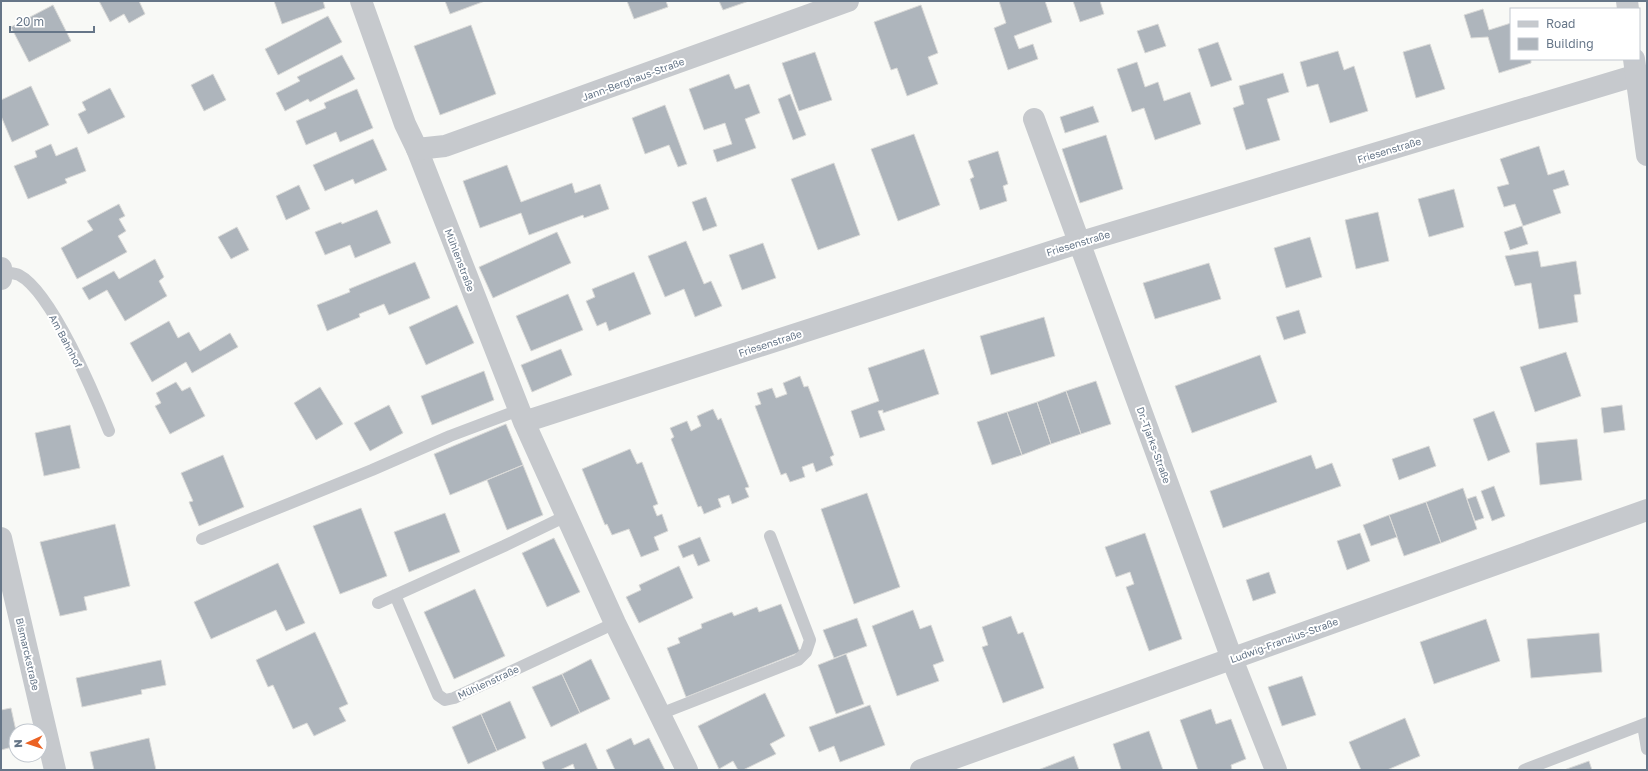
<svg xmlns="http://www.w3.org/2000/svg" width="1648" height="771" font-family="'Golos Text',sans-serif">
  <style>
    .building { fill: #aeb5bc; stroke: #dadad8 }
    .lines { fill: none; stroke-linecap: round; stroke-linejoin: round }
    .service { stroke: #c6c9cd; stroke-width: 12 }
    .minor { stroke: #c6c9cd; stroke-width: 22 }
    .tertiary { stroke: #c6c9cd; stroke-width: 22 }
    .labels { text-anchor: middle; stroke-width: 4; stroke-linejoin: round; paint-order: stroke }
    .street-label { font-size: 10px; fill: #667688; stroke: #fff }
  </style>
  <rect width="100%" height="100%" fill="#f8f9f6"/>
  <!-- building -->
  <path class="building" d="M 99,1 L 139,1 L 145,14 L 129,23 L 124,14 L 110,22 Z
    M 274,1 L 323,1 L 325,8 L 282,24 Z
    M 445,1 L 485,1 L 450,14 Z
    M 627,1 L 666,1 L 668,7 L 634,19 Z
    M 719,1 L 749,1 L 723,10 Z
    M 999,1 L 1045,1 L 1052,22 L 1014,36 L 1019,49 L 1033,44 L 1038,59 L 1008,70 L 994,28 L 1006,23 Z
    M 1073,1 L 1100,1 L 1104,14 L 1080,22 Z
    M 53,5 L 71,41 L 29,62 L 11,27 Z
    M 921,5 L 938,53 L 928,57 L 938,84 L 907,96 L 897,68 L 891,70 L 874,22 Z
    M 1483,9 L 1489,30 L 1511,23 L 1511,59 L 1531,59 L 1531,63 L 1499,73 L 1488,37 L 1471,38 L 1464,15 Z
    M 328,16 L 342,42 L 278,75 L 265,49 Z
    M 1158,24 L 1166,46 L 1145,53 L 1137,31 Z
    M 471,25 L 496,94 L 440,115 L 414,46 Z
    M 1218,42 L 1232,80 L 1211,87 L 1198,49 Z
    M 1430,44 L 1445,89 L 1416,98 L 1403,52 Z
    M 1338,51 L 1344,70 L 1354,66 L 1368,111 L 1330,123 L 1318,84 L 1307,87 L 1300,62 Z
    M 815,52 L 832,100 L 799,111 L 782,63 Z
    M 342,55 L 355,79 L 310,102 L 308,99 L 285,111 L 276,93 L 300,81 L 297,77 Z
    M 1137,62 L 1145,87 L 1158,82 L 1164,101 L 1190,92 L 1201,124 L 1155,140 L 1144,108 L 1132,112 L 1117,69 Z
    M 1283,73 L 1289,92 L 1267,99 L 1280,140 L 1246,150 L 1233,108 L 1244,104 L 1239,86 Z
    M 213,74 L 226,100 L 204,111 L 191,85 Z
    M 729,74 L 735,89 L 749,84 L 760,113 L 745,119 L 756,148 L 717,162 L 713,150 L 732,144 L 725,123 L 704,130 L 689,89 Z
    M 31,86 L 49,125 L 12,142 L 1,116 L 1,100 Z
    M 110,88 L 125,117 L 88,134 L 78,114 L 86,110 L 82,102 Z
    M 357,89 L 373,128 L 340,142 L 336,132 L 306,145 L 296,121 L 326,108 L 324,103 Z
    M 790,94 L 806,135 L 793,140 L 778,99 Z
    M 665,105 L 687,164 L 678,167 L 669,145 L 645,154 L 632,118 Z
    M 1093,106 L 1099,122 L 1065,133 L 1060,117 Z
    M 914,134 L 940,205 L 898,221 L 871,149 Z
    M 1106,135 L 1123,189 L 1080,203 L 1062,149 Z
    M 373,139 L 387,170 L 355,184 L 353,179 L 325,191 L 313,165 Z
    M 51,144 L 56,156 L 77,147 L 86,171 L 65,179 L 67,183 L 28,199 L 14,166 L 37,157 L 35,151 Z
    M 1539,146 L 1548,175 L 1564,170 L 1569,185 L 1553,190 L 1561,213 L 1523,226 L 1515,204 L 1504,207 L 1497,187 L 1509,184 L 1500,159 Z
    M 998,151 L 1008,184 L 1003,186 L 1007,201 L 980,210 L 970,179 L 974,177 L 968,161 Z
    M 834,163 L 860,235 L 818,250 L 791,179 Z
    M 507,165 L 521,202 L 572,183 L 575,193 L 600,184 L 609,209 L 584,218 L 583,215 L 529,235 L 521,213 L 480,228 L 463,181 Z
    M 299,185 L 310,209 L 286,220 L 276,196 Z
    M 1454,189 L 1464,227 L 1429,237 L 1418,199 Z
    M 706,197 L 717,226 L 703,231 L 692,202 Z
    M 119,204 L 125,216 L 119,219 L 126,231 L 118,236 L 127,252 L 77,279 L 61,248 L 93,230 L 87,221 Z
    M 377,210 L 391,243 L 355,258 L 350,245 L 325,255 L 315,232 L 341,222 L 342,224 Z
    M 1378,212 L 1389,261 L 1356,269 L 1345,220 Z
    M 1522,226 L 1528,244 L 1510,250 L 1504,232 Z
    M 237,227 L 249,250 L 231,259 L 218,237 Z
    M 557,232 L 571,263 L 493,298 L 479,267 Z
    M 1310,237 L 1322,277 L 1286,288 L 1274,248 Z
    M 686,241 L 704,284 L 711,281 L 722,306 L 695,317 L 684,289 L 665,297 L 648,256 Z
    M 763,243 L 776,278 L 742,290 L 729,255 Z
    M 1538,251 L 1541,267 L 1576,261 L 1581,294 L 1574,295 L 1578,322 L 1539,329 L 1531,283 L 1515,286 L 1505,256 Z
    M 155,259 L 164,277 L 159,281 L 167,296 L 125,321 L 107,290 L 89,300 L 82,288 L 114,271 L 119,279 Z
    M 415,262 L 430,298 L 389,315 L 384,304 L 359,314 L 360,317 L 327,331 L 317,305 L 350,292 L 349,289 Z
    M 1209,263 L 1221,299 L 1155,319 L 1143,283 Z
    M 634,272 L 651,314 L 609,331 L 606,322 L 597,326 L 586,301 L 595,297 L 592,289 Z
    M 568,294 L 583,330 L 531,351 L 516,316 Z
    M 457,305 L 474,343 L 426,365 L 409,327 Z
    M 1299,310 L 1306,333 L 1284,340 L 1276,317 Z
    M 1044,317 L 1055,356 L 991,375 L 980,336 Z
    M 169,321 L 178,338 L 189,332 L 200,351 L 230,333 L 238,347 L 192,373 L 186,362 L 152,382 L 130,343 Z
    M 561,349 L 572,375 L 532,392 L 521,365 Z
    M 924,349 L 939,394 L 883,413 L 883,410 L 878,411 L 885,430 L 860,438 L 851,411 L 879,401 L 868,368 Z
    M 1566,352 L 1581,396 L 1535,412 L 1520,367 Z
    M 1260,355 L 1277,402 L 1192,433 L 1175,386 Z
    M 484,371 L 494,400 L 432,425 L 421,396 Z
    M 800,376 L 804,387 L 808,386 L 834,455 L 830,457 L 833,465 L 816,472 L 813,463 L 802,467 L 805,477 L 790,482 L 786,473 L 781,475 L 755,406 L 761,404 L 757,393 L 772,388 L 776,398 L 787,394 L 783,383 Z
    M 1096,381 L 1111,424 L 1081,434 L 1066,391 Z
    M 176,382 L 182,391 L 190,387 L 205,416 L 170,434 L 155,406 L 161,403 L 156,393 Z
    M 320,387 L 343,424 L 316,440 L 294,403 Z
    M 1066,391 L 1081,434 L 1051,444 L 1037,402 Z
    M 1037,402 L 1051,444 L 1022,455 L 1007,412 Z
    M 389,405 L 403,433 L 370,451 L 354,423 Z
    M 1622,405 L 1625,430 L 1604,433 L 1601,408 Z
    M 713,409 L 718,420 L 721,418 L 749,487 L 745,488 L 749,497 L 732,504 L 729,495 L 718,499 L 721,507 L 704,514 L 701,506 L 698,507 L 671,439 L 674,437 L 670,428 L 687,421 L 691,431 L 701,426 L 697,416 Z
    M 1494,411 L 1510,452 L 1488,461 L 1473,419 Z
    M 1007,412 L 1022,455 L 992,465 L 977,422 Z
    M 506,424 L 523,465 L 450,495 L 434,454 Z
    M 70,425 L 80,468 L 44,476 L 35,433 Z
    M 1577,439 L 1582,480 L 1540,485 L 1536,443 Z
    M 1429,446 L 1436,466 L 1399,480 L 1392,459 Z
    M 630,449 L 637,464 L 642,462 L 658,504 L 653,506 L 657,516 L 662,514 L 668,531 L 654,537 L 659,550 L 641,557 L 629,529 L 612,535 L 607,524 L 605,525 L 582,469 Z
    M 223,455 L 244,507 L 199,526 L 189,502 L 193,501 L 181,473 Z
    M 1311,455 L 1316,469 L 1332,463 L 1341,486 L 1223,528 L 1210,491 Z
    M 523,465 L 543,515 L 507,530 L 487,480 Z
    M 1494,486 L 1505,516 L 1492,521 L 1481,491 Z
    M 1463,488 L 1477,529 L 1441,543 L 1426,502 Z
    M 867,493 L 900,587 L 854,604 L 821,509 Z
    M 1476,496 L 1484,518 L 1475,521 L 1467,499 Z
    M 1426,502 L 1441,543 L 1404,556 L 1389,515 Z
    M 361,508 L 387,576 L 340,594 L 313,526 Z
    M 445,513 L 460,552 L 409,572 L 394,532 Z
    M 1389,515 L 1397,537 L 1371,546 L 1363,525 Z
    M 115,524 L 130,586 L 84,597 L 87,610 L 60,616 L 40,542 Z
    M 1145,533 L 1182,639 L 1149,651 L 1126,587 L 1134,584 L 1130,572 L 1116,577 L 1105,547 Z
    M 1360,533 L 1370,561 L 1347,570 L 1337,541 Z
    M 700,537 L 710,561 L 698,566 L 693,554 L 683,558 L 678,546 Z
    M 554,538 L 580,592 L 547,607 L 522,553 Z
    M 278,563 L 305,623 L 286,631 L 276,610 L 211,639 L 194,602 Z
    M 679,566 L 693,598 L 639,623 L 626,597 L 641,590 L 639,585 Z
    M 1269,572 L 1276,593 L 1253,601 L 1246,580 Z
    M 475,589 L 505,656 L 454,679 L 424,612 Z
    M 781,604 L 800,652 L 686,697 L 667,648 L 680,643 L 678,638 L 702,628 L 701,624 L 732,612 L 734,616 L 757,607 L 759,612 Z
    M 913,610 L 920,629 L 931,625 L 944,661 L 933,665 L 939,681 L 897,696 L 872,626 Z
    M 1011,616 L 1018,634 L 1023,632 L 1044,688 L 1003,703 L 982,647 L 988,645 L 982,627 Z
    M 857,618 L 867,646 L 834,658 L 823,630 Z
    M 1486,619 L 1500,661 L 1434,684 L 1420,642 Z
    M 315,632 L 348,704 L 339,708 L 346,721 L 314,736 L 307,723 L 293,729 L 273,685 L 268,687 L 256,660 Z
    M 1599,633 L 1602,672 L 1531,678 L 1527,639 Z
    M 846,654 L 864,704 L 836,714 L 818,665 Z
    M 591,659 L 610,699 L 580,713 L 562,674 Z
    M 161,660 L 166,685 L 141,690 L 142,694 L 82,707 L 76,678 Z
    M 562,674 L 580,713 L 551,727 L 532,687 Z
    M 1302,676 L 1316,715 L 1282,726 L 1268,687 Z
    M 765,693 L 785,736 L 770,744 L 776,754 L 743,770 L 738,770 L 733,761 L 719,769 L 698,726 Z
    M 510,701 L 526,738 L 497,751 L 481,714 Z
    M 870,705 L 885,745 L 840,762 L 834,746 L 819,752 L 809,727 Z
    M 11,708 L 16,731 L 16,746 L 1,750 L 1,710 Z
    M 1211,709 L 1216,724 L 1231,719 L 1246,759 L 1231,765 L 1232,770 L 1198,770 L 1180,720 Z
    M 481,714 L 497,751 L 468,764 L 452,727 Z
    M 1405,718 L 1420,756 L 1387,770 L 1361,770 L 1349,742 Z
    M 1149,731 L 1163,770 L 1118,770 L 1121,769 L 1113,744 Z
    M 149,738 L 156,770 L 94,770 L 90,752 Z
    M 631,738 L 634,745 L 649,738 L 665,770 L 615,770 L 606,750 Z
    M 586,743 L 598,770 L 575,770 L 573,764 L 560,770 L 545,770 L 542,762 Z
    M 1074,756 L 1079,770 L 1038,770 Z
    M 1589,761 L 1592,770 L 1564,770 Z"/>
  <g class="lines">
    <!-- service -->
    <path class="service" d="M 1,272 C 7,273 15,273 19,275 C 52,292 95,396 109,431
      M 202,539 L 372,470 L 450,436 L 519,410
      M 395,595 L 438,695 L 445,700 L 454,698 L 615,623
      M 378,603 L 504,546 L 566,516
      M 660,714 L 798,660 L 806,652 L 810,640 L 770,536
      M 1643,725 L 1647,749
      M 1524,770 L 1647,723"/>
    <!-- minor -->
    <path class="minor" d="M 1034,119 L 1232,659 L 1276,770
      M 417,149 L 524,422 L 615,623 L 687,770
      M 524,422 L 1078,243 L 1637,75
      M 921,770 L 1647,510"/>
    <!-- tertiary -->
    <path class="tertiary" d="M 361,1 L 405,124 L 417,149 L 445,146 L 848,1
      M 1627,1 L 1628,9
      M 1634,59 L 1647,155
      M 1,268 L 1,279
      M 1,538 L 55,770"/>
  </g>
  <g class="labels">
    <!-- street labels -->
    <g class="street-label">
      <text transform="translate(633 79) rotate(-20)" y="4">Jann-Berghaus-Straße</text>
      <text transform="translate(1389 150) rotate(-17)" y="4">Friesenstraße</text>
      <text transform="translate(1078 243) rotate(-17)" y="4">Friesenstraße</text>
      <text transform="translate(460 260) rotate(69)" y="4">Mühlenstraße</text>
      <text transform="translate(66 341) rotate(62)" y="4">Am Bahnhof</text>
      <text transform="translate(770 343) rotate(-18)" y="4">Friesenstraße</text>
      <text transform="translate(1154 445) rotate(70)" y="4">Dr.-Tjarks-Straße</text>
      <text transform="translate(1284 640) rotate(-20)" y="4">Ludwig-Franzius-Straße</text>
      <text transform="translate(28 654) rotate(77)" y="4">Bismarckstraße</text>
      <text transform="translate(488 682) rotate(-25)" y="4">Mühlenstraße</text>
    </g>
  </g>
  <!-- border -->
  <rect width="1648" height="771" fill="none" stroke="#667688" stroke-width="4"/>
  <!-- legend -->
  <rect x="1510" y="8" width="130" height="52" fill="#ffffff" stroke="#c2c8cf"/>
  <rect x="1518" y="21" width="20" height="6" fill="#c6c9cd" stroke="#c2c8cf"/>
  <text x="1546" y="28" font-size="12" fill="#667688">Road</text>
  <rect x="1518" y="38" width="20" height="12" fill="#aeb5bc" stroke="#c2c8cf"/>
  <text x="1546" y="48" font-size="12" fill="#667688">Building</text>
  <!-- north arrow -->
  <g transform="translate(28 743) rotate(267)"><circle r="19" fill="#ffffff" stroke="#c2c8cf"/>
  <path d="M0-3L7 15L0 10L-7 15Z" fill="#eb6223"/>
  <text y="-6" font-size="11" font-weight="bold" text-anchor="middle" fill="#667688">N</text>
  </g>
  <!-- scale -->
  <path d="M10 26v6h84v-6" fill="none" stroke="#667688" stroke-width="2"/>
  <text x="16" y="26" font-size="12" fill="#667688" stroke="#ffffff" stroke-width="3" paint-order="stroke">20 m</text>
</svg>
